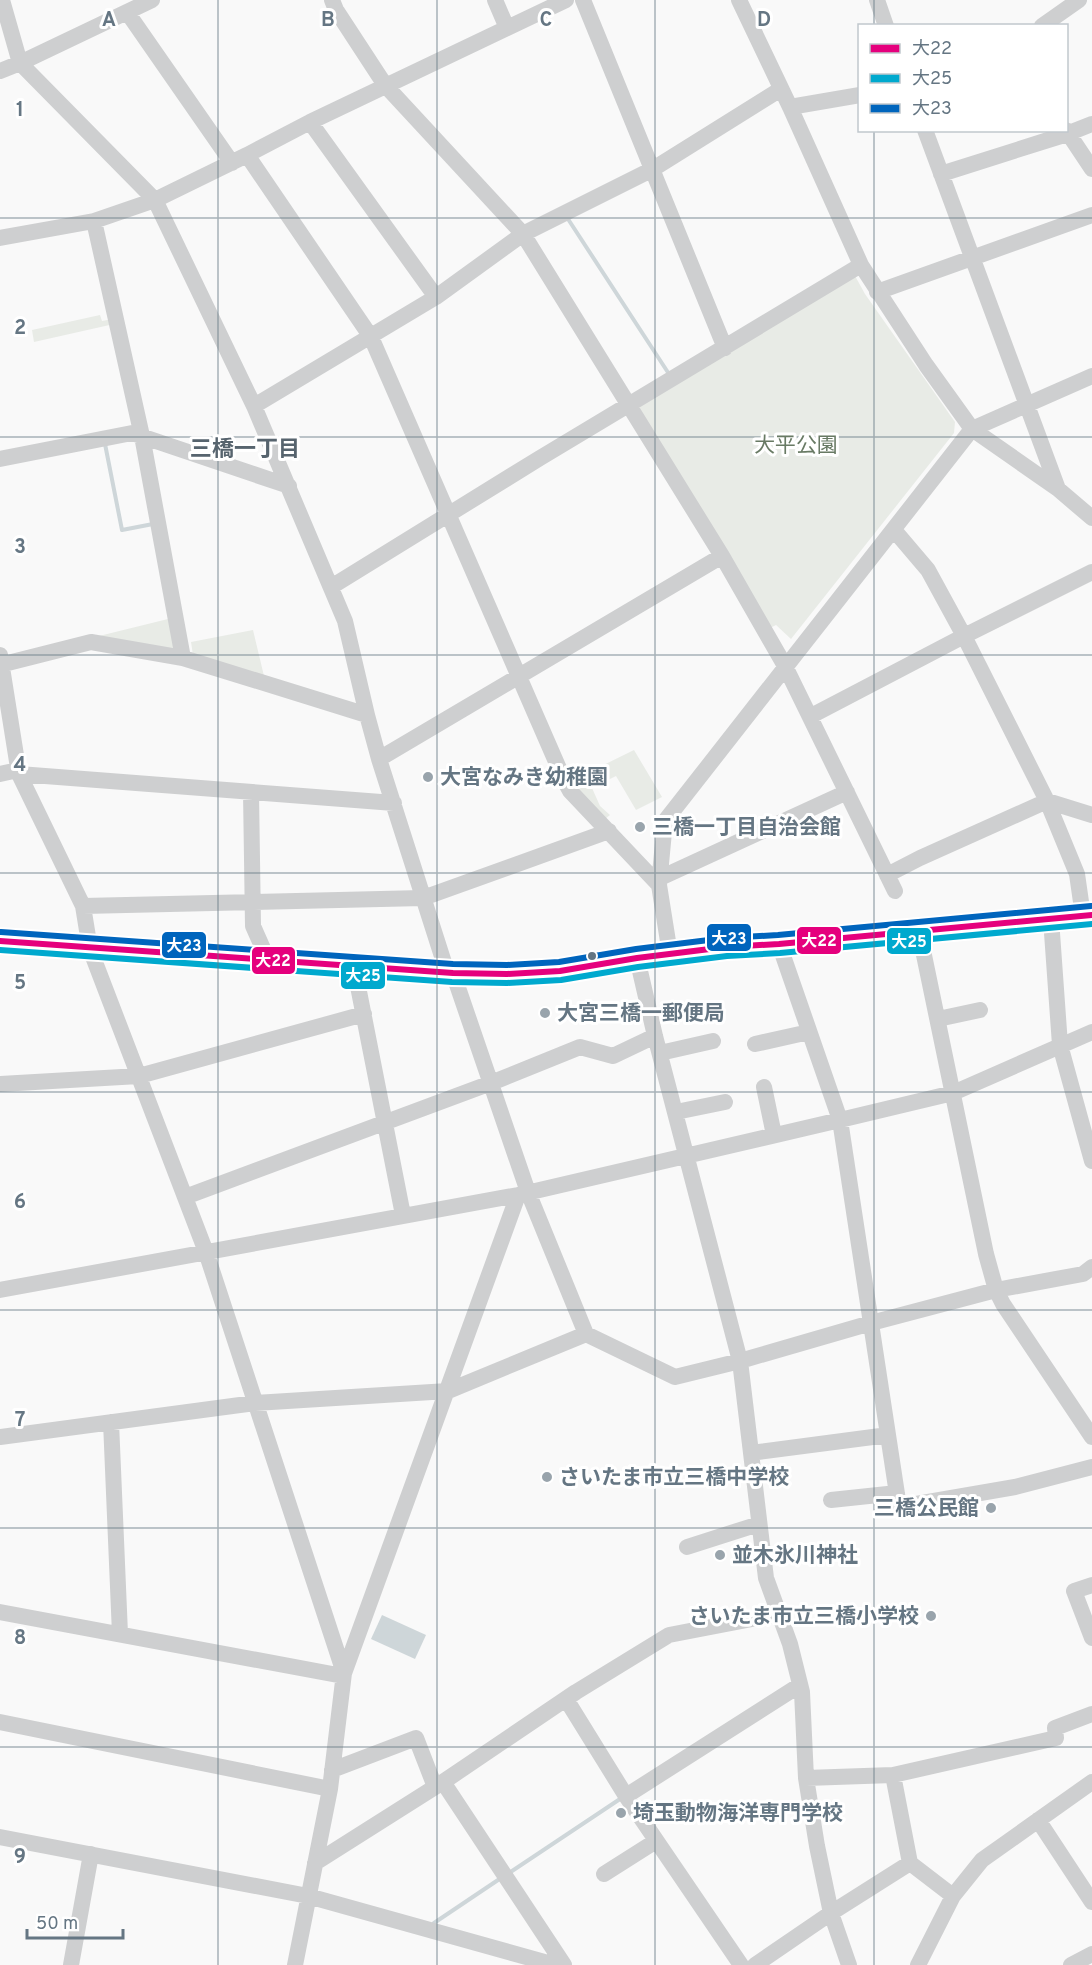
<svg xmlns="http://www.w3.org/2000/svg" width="1092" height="1965" font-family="Overpass,'Noto Sans JP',sans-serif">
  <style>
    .green { fill: #e8ebe6 }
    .water { fill: #ced6d9 }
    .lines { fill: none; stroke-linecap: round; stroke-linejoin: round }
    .stream { stroke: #ced6d9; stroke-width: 4 }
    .major-casing { stroke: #d5d6d7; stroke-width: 23 }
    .minor { stroke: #cecfd0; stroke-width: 16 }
    .major { stroke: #e1e2e2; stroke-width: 21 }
    .bus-1-casing { stroke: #fff; stroke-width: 10 }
    .bus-2-casing { stroke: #fff; stroke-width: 10 }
    .bus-3-casing { stroke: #fff; stroke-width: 10 }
    .bus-1 { stroke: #e5007d; stroke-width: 6 }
    .bus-2 { stroke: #00a9ce; stroke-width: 6 }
    .bus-3 { stroke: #0065bd; stroke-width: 6 }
    .grid { fill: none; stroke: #657683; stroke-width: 1.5; stroke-opacity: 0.55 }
    .poi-dot { fill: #99a4ac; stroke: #fff; stroke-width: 2 }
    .bus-dot { fill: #657683; stroke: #fff; stroke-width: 2 }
    .labels { text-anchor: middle; stroke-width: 6; stroke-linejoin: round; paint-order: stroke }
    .park-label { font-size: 21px; fill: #687a64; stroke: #fff }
    .poi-label { font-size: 21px; font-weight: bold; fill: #657683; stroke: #fff; text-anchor: start }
    .neighbourhood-label { font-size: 22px; font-weight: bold; fill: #57646e; stroke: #fff }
    .grid-label { font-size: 20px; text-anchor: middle; font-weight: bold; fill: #657683; stroke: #fff; stroke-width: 6; stroke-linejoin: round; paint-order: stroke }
    .line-badge { stroke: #fff; stroke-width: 2 }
    .badge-label { font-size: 16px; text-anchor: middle; font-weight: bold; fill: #fff }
  </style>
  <rect width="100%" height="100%" fill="#f9f9f9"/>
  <!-- green -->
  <path class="green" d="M 854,274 L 865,294 L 955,422 L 954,433 L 791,639 L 776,625 L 770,628 L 636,405 Z
    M 100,315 L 102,321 L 113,319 L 114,324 L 34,342 L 32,330 Z
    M 172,618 L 179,652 L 91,638 Z
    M 253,630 L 264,676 L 193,655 L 191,642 Z
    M 634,750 L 662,797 L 636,810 L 616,776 L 592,788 L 600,806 L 610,815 L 605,819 L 571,781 Z"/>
  <!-- water -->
  <path class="water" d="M 382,1615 L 426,1635 L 415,1659 L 371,1639 Z"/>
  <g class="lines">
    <!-- stream -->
    <path class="stream" d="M 568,219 L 669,374
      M 105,444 L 122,530 L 153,524
      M 509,1873 L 620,1799
      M 434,1923 L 501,1878"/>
    <defs>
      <path id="major" d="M 0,941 L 165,954 L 453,973 L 507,974 L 560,971 L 637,958 L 726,947 L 779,944 L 1092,915"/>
    </defs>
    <!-- major casing -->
    <use href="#major" class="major-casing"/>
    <!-- minor -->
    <path class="minor" d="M 2,0 L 20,63 L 155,200 L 254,406 L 345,621 L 367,715 L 379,759 L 447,972
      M 332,0 L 336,10 L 385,85 L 523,234 L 722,556 L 785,666 L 895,891
      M 495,0 L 507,28
      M 583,0 L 725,348
      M 739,0 L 790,107 L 861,265 L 926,365 L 972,429 L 1058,489 L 1092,518
      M 877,0 L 886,26
      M 127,12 L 232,163
      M 1042,26 L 1079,0
      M 0,71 L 20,63 L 152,0
      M 790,107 L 860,95
      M 310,122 L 436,297
      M 925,130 L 1058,489
      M 1066,130 L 1092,169
      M 247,155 L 371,337 L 564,780 L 570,791 L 659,885
      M 941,174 L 1064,135 L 1092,124
      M 94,221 L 142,436 L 183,658
      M 0,238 L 94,221 L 155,200 L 247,155 L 310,122 L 566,0
      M 877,292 L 1092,215
      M 254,406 L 436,297 L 523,234 L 653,169 L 781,89
      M 0,459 L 132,433 L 289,486
      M 894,530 L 928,570 L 964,636 L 1047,801 L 1077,874 L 1083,916
      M 331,587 L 540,458 L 861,265
      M 0,655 L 19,774 L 83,906 L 90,949 L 206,1252 L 344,1673 L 330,1789 L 295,1965
      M 0,665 L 91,642 L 183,658 L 367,715
      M 811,716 L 964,636 L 1092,572
      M 379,759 L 722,556
      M 0,774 L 18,770
      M 19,774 L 394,803
      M 251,792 L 253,926 L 268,960
      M 887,875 L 920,858 L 1047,801 L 1092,815
      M 660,878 L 847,792
      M 83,906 L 423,898 L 609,831
      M 1051,919 L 1060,1045 L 1092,1161
      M 919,931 L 986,1254 L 996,1290 L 1003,1304 L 1092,1437
      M 779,944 L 840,1120 L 899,1507 L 1015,1487 L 1092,1467
      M 670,954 L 659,885 L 665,821 L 972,429 L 1092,376
      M 637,958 L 655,1036 L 740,1361 L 766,1578 L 790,1644 L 802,1692 L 806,1778 L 817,1846 L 831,1913 L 849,1965
      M 354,966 L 403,1215
      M 453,973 L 528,1192 L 586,1334
      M 938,1019 L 980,1010
      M 755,1044 L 809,1032
      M 660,1053 L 713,1041
      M 0,1084 L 139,1076 L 364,1014
      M 764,1087 L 774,1135
      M 676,1112 L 725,1102
      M 185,1197 L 491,1083 L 580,1047 L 613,1056 L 655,1036
      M 0,1290 L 518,1195 L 840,1120 L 953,1093 L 1092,1032
      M 111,1422 L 120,1634
      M 0,1437 L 255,1403 L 448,1391 L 586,1334 L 675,1377 L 740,1361 L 871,1323 L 996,1290 L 1083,1274 L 1092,1267
      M 751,1453 L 888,1435
      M 831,1500 L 897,1493
      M 687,1547 L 759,1524
      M 1092,1585 L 1074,1591 L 1092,1638
      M 0,1612 L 343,1676 L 518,1195
      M 566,1699 L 626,1796 L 741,1965
      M 0,1722 L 330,1789
      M 332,1770 L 416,1738 L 435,1787
      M 893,1775 L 910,1863 L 953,1896
      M 806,1778 L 893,1775 L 1056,1738 L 1055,1728 L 1092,1714
      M 443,1782 L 564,1965
      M 626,1796 L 800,1685
      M 1038,1820 L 1092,1902
      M 0,1837 L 308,1896 L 555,1965
      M 315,1863 L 443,1782 L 576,1692 L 669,1635 L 778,1614
      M 604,1874 L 656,1841
      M 71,1965 L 91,1854
      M 755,1965 L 831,1913 L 910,1863
      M 918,1965 L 953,1896 L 982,1860 L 1092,1782
      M 1071,1965 L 1092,1954"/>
    <!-- major -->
    <use href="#major" class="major"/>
    <defs>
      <path id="bus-1" d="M 0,941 L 453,973 L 507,974 L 560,971 L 637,958 L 726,947 L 779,944 L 1092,915"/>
      <path id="bus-2" d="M 0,950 L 452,982 L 507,983 L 561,980 L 638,967 L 727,956 L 780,953 L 1092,924"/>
      <path id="bus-3" d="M 1,932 L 453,964 L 507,965 L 559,962 L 636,949 L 725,938 L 778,935 L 1091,906"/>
    </defs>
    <!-- bus-1 casing -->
    <use href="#bus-1" class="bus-1-casing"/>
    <!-- bus-2 casing -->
    <use href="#bus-2" class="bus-2-casing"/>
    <!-- bus-3 casing -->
    <use href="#bus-3" class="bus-3-casing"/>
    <!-- bus-1 -->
    <use href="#bus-1" class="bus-1"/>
    <!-- bus-2 -->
    <use href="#bus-2" class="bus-2"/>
    <!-- bus-3 -->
    <use href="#bus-3" class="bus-3"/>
  </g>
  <!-- grid -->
  <path class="grid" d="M 218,0 L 218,1965M 437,0 L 437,1965M 655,0 L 655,1965M 874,0 L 874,26M 874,130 L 874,1965M 0,218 L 1092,218M 0,437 L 1092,437M 0,655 L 1092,655M 0,873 L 1092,873M 0,1092 L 1092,1092M 0,1310 L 1092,1310M 0,1528 L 1092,1528M 0,1747 L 1092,1747"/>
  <!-- markers -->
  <g class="poi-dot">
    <circle cx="428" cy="777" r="6"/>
    <circle cx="640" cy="827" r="6"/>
    <circle cx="545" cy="1013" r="6"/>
    <circle cx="547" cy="1477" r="6"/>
    <circle cx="991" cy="1508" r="6"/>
    <circle cx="720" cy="1555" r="6"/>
    <circle cx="931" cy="1616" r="6"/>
    <circle cx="621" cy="1813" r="6"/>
  </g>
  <circle class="bus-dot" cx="592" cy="956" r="5"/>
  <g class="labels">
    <!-- park labels -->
    <g class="park-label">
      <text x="796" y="452">大平公園</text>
    </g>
    <!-- poi labels -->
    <g class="poi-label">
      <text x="440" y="784">大宮なみき幼稚園</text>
      <text x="652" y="834">三橋一丁目自治会館</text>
      <text x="557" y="1020">大宮三橋一郵便局</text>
      <text x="559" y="1484">さいたま市立三橋中学校</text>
      <text x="979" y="1515" text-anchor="end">三橋公民館</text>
      <text x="732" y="1562">並木氷川神社</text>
      <text x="919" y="1623" text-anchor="end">さいたま市立三橋小学校</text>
      <text x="633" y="1820">埼玉動物海洋専門学校</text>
    </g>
    <!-- neighbourhood labels -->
    <g class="neighbourhood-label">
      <text x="245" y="456">三橋一丁目</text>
    </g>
  </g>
  <g class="grid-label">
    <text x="109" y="26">A</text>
    <text x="328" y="26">B</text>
    <text x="546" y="26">C</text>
    <text x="764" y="26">D</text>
    <text x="20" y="116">1</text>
    <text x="20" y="334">2</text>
    <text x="20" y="553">3</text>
    <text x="20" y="771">4</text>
    <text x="20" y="989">5</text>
    <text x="20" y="1208">6</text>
    <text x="20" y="1426">7</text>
    <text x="20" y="1644">8</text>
    <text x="20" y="1863">9</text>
  </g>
  <g class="line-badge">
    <rect x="706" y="923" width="46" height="29" rx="6" fill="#0065bd"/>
    <rect x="796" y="926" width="46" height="29" rx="6" fill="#e5007d"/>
    <rect x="886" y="927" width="46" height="28" rx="6" fill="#00a9ce"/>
    <rect x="161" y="931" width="46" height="28" rx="6" fill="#0065bd"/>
    <rect x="251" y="946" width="45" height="29" rx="6" fill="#e5007d"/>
    <rect x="340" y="961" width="46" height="29" rx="6" fill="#00a9ce"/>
  </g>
  <g class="badge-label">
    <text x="729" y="944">大23</text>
    <text x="819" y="946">大22</text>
    <text x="909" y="947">大25</text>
    <text x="184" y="951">大23</text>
    <text x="273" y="966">大22</text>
    <text x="363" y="981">大25</text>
  </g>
  <!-- legend -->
  <rect x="858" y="24" width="210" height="108" fill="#ffffff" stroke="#c1c8cd" stroke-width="1.5"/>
  <rect x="870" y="44" width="30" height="9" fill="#e5007d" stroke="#c1c8cd" stroke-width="1.5"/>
  <text x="912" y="54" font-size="18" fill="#657683">大22</text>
  <rect x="870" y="74" width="30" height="9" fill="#00a9ce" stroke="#c1c8cd" stroke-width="1.5"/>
  <text x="912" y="84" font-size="18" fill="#657683">大25</text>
  <rect x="870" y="104" width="30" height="9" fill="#0065bd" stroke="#c1c8cd" stroke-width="1.5"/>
  <text x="912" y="114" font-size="18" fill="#657683">大23</text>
  <!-- scale -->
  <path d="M27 1929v9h96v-9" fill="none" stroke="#657683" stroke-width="3"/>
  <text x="36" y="1929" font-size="18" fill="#657683" stroke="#ffffff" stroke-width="4.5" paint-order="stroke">50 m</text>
</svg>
